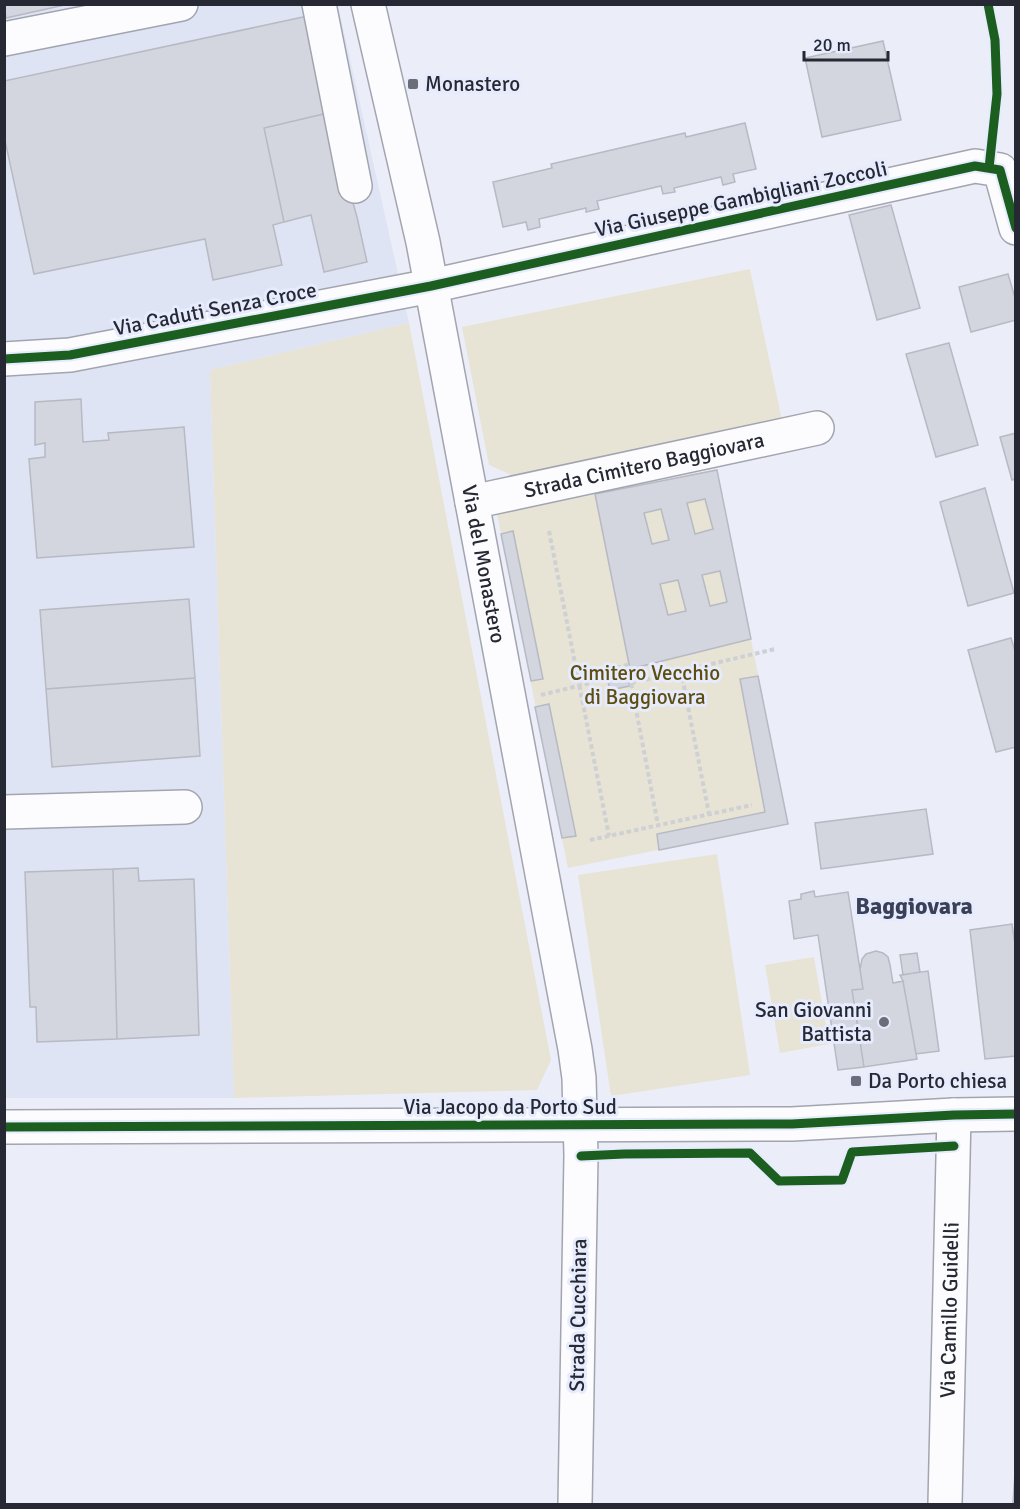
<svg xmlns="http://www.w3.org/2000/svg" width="1020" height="1509" font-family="Signika,sans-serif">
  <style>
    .built { fill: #dfe4f5 }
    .green { fill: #e7e3d5 }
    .building { fill: #d3d6df; stroke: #b7b9c3; stroke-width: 1.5; fill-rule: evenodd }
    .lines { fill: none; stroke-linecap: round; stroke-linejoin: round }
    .minor-casing { stroke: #a2a5af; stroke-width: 36 }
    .major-casing { stroke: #a2a5af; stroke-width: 36 }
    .path { stroke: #ced0d4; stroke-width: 4; stroke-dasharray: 4.5 3; stroke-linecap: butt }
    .minor { stroke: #fcfcfe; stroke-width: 33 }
    .major { stroke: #fcfcfe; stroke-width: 33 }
    .cycleway-casing { stroke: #e6ebfd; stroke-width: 13 }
    .cycleway { stroke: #1b5e20; stroke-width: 9 }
    .poi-dot { fill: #6b6e78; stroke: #e6ebfd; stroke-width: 2 }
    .labels { text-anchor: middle; stroke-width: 6; stroke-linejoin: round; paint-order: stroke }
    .poi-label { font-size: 21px; fill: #262933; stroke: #e6ebfd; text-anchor: start }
    .street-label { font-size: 21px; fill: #262933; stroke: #e6ebfd }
    .park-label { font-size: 21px; fill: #5d4e0f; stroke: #e6ebfd }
    .quarter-label { font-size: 24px; font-weight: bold; fill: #3a4057; stroke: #e6ebfd }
  </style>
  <rect width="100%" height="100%" fill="#ebeef8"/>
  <!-- built -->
  <path class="built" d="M 4,5 L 338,5 L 409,323 L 210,370 L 234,1098 L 5,1098 Z"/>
  <!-- green -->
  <path class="green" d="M 750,269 L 783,425 L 525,481 L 489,465 L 462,327 Z
    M 409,323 L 551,1060 L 537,1090 L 234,1098 L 210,370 Z
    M 717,470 L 788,824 L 568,868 L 497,514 Z
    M 717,854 L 750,1075 L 611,1096 L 578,875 Z
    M 814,957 L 829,1044 L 780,1053 L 765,965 Z"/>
  <!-- building -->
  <path class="building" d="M 4,4 L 69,4 L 6,18 Z
    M 308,16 L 328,113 L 264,128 L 284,222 L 273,225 L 282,265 L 213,280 L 205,239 L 34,274 L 4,136 L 4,81 Z
    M 883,41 L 901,120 L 822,137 L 805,58 Z
    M 328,113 L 357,217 L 367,262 L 324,272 L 311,215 L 284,222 L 264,128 Z
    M 745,123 L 756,169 L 733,174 L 735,182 L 723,185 L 721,177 L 674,188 L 675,192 L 663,194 L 661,186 L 597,201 L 599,209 L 586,212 L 586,208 L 539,219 L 540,227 L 528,230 L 526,222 L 503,227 L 493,182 L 552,168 L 551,164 L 685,133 L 686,137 Z
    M 891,205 L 920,308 L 877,320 L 849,215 Z
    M 1008,274 L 1016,301 L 1016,320 L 971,332 L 959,287 Z
    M 949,343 L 978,445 L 936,457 L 906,354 Z
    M 81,399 L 83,442 L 109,440 L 108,433 L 184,427 L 194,547 L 37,558 L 29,459 L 45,457 L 45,443 L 35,445 L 35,402 Z
    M 1016,433 L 1016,479 L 1012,480 L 1000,437 Z
    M 717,470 L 751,639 L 630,669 L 595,494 ZM 705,499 L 713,529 L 695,534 L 687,503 ZM 661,509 L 669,540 L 652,544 L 644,513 ZM 720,571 L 727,602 L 710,606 L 702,575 ZM 678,580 L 686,611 L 668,615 L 660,584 Z
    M 985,488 L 1014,593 L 968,606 L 940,502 Z
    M 513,531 L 543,679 L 531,681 L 501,534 Z
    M 189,599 L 195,678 L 46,689 L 40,610 Z
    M 1011,638 L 1016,654 L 1016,747 L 996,752 L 968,650 Z
    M 625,669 L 630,686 L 610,690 L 606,673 Z
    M 758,676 L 788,824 L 659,850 L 657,834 L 765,812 L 740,679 Z
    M 195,678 L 200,756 L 52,767 L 46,689 Z
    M 549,704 L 576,836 L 562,838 L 535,707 Z
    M 926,809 L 933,854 L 821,869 L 815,823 Z
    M 138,868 L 139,881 L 194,879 L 199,1035 L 117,1039 L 113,869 Z
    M 113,869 L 117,1039 L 37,1042 L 36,1007 L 30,1007 L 25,872 Z
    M 814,891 L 815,897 L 848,892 L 863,989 L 852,990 L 864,1067 L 838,1070 L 818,935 L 794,939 L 789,901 L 801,899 L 801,894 Z
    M 1012,924 L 1016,951 L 1016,1056 L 985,1059 L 970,930 Z
    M 876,951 L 883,953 L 888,957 L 890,965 L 893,983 L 903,981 L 917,1059 L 864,1067 L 852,990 L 863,989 L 860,969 L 862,959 L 866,954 Z
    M 917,953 L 920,972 L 903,975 L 900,955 Z
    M 928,971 L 939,1051 L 916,1054 L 903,981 L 900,975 Z
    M 1016,1457 L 1016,1504 L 1013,1504 Z"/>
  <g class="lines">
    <defs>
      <g id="minor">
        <path d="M 319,4 L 355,186"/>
        <path d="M 4,39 L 181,4"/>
        <path d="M 4,359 L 70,355 L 431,286 L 975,166 L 1000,170 L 1016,228"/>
        <path id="s1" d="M 472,502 L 817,428"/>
        <path d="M 4,812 L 185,807"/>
        <path d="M 4,1127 L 792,1124 L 954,1115 L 1016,1114"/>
        <path id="s2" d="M 945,1504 L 954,1115"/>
      </g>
      <g id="major">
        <path id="s3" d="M 368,4 L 423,242 L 575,1049 L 579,1078 L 581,1156 L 575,1504"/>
      </g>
    </defs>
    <!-- minor casing -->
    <use href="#minor" class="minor-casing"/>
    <!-- major casing -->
    <use href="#major" class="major-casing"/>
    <!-- path -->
    <path class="path" d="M 549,531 L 609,836
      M 681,671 L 709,814
      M 631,683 L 775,649
      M 541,695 L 590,683 L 598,673 L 627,665 L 631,683 L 658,825
      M 590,840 L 752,805"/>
    <!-- minor -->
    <use href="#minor" class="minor"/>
    <!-- major -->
    <use href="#major" class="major"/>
    <defs>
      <path id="cycleway" d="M 988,4 L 995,40 L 997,94 L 989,168
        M 4,359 L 70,355 L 431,286 L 975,166 L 1000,170 L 1016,228
        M 4,1127 L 792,1124 L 954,1115 L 1016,1114
        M 581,1156 L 624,1154 L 750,1153 L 779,1181 L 842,1180 L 852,1152 L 954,1146"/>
    </defs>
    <!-- cycleway casing -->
    <use href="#cycleway" class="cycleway-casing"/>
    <!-- cycleway -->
    <use href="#cycleway" class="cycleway"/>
  </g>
  <!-- markers -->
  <g class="poi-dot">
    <rect x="407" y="78" width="12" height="12" rx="3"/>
    <circle cx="884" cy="1022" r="6"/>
    <rect x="850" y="1075" width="12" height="12" rx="3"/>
  </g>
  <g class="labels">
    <!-- poi labels -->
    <g class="poi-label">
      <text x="425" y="91">Monastero</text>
      <text x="872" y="1017" text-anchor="end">San Giovanni<tspan x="872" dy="24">Battista</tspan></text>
      <text x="868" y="1088">Da Porto chiesa</text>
    </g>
    <!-- street labels -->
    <g class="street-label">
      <text transform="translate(741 199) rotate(-12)" y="7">Via Giuseppe Gambigliani Zoccoli</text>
      <text transform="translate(215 309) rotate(-11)" y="7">Via Caduti Senza Croce</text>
      <text dy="7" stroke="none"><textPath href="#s1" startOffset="176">Strada Cimitero Baggiovara</textPath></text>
      <text dy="7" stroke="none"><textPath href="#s3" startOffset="572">Via del Monastero</textPath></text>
      <text x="510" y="1114">Via Jacopo da Porto Sud</text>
      <text dy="7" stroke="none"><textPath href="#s2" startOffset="194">Via Camillo Guidelli</textPath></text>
      <text transform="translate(578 1315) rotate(-89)" y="7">Strada Cucchiara</text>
    </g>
    <!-- park labels -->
    <g class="park-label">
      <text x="645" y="680">Cimitero Vecchio<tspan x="645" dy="24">di Baggiovara</tspan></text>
    </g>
    <!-- quarter labels -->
    <g class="quarter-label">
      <text x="914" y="914">Baggiovara</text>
    </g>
  </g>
  <!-- border -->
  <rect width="1020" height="1509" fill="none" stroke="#262933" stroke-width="12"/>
  <!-- scale -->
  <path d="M804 51v9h84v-9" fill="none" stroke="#262933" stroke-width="3"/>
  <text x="813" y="51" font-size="18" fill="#262933" stroke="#e6ebfd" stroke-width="4.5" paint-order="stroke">20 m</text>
</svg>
